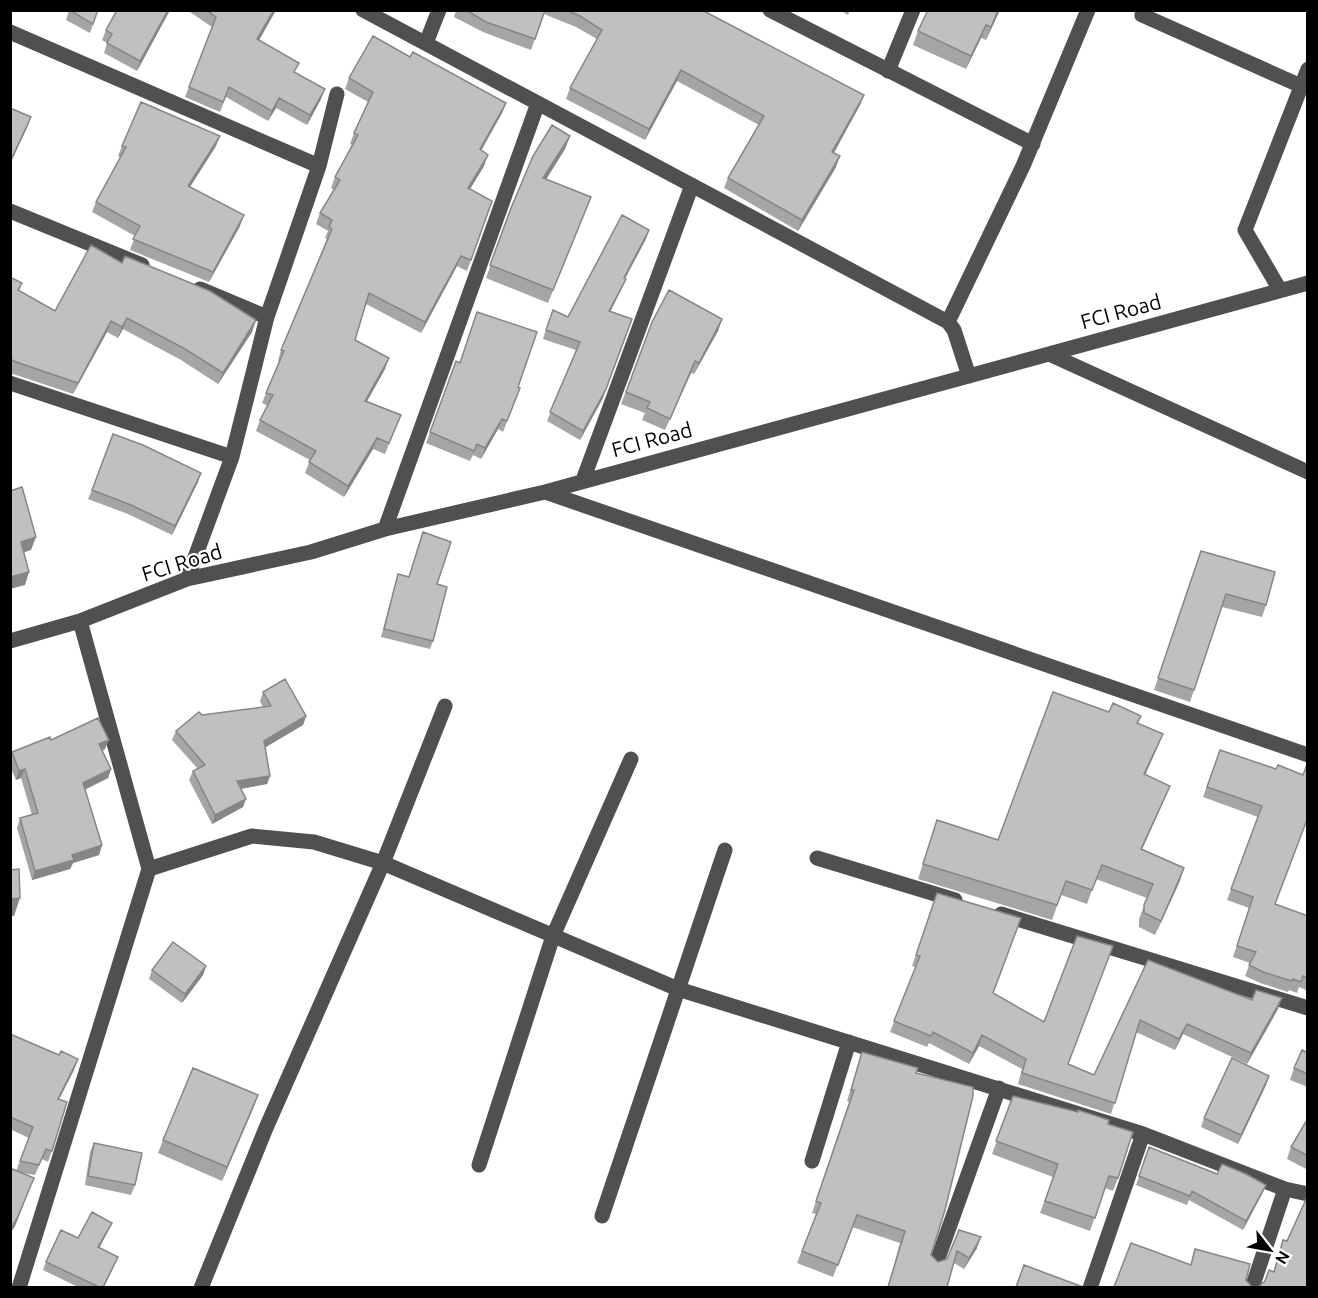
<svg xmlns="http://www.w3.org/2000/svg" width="1318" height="1298" font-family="Ubuntu,sans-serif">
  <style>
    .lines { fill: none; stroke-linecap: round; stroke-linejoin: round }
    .minor { stroke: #505050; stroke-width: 15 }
    .wall { fill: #a5a5a5 }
    .shaded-wall { fill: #868686 }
    .building { fill: #c0c0c0; stroke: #868686; stroke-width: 1.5 }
    .labels { text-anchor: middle; stroke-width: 4.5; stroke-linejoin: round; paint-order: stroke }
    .street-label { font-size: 21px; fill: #000; stroke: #fff }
  </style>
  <rect width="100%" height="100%" fill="#fff"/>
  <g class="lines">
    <!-- minor -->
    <path class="minor" d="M 363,10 L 948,322
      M 770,10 L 1033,144
      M 1143,10 L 1142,15 L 1301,86
      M 10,32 L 319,166
      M 426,43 L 439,10
      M 888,71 L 913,10
      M 10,211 L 142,265
      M 200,289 L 267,317
      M 1280,290 L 1245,230 L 1308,69
      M 1049,354 L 1308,472
      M 969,376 L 954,330 L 948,322 L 1023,166 L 1088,10
      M 10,383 L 232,457 L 187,579
      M 232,457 L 267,317 L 319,166 L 337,94
      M 583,480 L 692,185
      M 545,492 L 1308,755
      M 385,529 L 538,103
      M 10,641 L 80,621 L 187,579 L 311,552 L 385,529 L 545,492 L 1308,283
      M 445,706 L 383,863 L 678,989 L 1143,1134 L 1285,1189 L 1308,1194
      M 817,858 L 955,900
      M 149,869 L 252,836 L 314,842 L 383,863 L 266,1128 L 201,1288
      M 1001,914 L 1308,1008
      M 812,1161 L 849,1042
      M 479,1165 L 553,936 L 631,759
      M 602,1216 L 725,850
      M 936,1264 L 999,1088
      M 19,1288 L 149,869 L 80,621
      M 1090,1288 L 1143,1134
      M 1252,1288 L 1285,1189"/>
  </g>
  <!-- wall -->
  <path class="wall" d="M 69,10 L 98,10 L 90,33 L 66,20 Z
    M 170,10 L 137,71 L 104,53 L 107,43 L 102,40 L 106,30 Z
    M 187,10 L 276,10 L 259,40 L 295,73 L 321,99 L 307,125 L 276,108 L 268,121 L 226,97 L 220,112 L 185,97 L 212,27 Z
    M 456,10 L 702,10 L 864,95 L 860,105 L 834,153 L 836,167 L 798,231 L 724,188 L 728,178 L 759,125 L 677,81 L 645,140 L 566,99 L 570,88 L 597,39 L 576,27 L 544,14 L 531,50 L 483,32 L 454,17 Z
    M 840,10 L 850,10 L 848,15 Z
    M 928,10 L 1000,10 L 986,40 L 981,38 L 966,69 L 913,45 L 918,31 Z
    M 410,57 L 506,103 L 502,113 L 481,150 L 484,166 L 470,189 L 492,201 L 467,271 L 457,266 L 421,333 L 366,304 L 355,340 L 385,369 L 367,401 L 401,415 L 385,454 L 373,449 L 344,497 L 305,473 L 310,460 L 256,431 L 260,420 L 268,406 L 262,403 L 279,362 L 278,361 L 281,350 L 327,239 L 325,238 L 328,231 L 316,224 L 320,213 L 334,190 L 331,188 L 335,177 L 352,145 L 350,144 L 354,133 L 368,102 L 345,89 L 349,78 Z
    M 570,136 L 565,149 L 546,179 L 591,197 L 548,303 L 486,278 L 511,208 Z
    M 122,146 L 216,146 L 190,187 L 240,226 L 209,282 L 130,250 L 135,236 L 92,212 L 96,202 L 120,157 L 118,156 Z
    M 649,230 L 646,239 L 625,279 L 622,288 L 610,312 L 603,398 L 580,440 L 547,421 L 576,350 L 543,339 L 549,319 L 568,317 Z
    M 122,263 L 252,332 L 218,384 L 181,360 L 123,329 L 118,338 L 107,332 L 73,394 L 10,373 L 10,277 L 22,283 L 19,291 L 55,311 Z
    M 722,319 L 718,331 L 694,374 L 691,373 L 665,430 L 642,420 L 645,413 L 621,404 L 652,322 Z
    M 456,361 L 520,388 L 503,432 L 498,429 L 481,459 L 473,455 L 470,461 L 426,443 Z
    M 198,482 L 172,535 L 128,514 L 88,499 L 92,490 Z
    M 1201,551 L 1266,605 L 1262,617 L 1222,607 L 1190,702 L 1154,690 Z
    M 398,574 L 433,641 L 430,649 L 381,637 Z
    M 263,692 L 306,716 L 303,725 L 265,747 L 270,776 L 267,784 L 241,789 L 243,807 L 212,824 L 189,780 L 193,771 L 198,769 L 172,740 L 176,731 L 202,715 L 263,707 L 260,701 Z
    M 1109,712 L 1141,716 L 1138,723 L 1157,748 L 1145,775 L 1164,800 L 1142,849 L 1184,868 L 1179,883 L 1155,935 L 1139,927 L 1139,919 L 1147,898 L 1096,879 L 1087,904 L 1061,895 L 1052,920 L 918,879 L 937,820 L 998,840 Z
    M 51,740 L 105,749 L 102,751 L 111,769 L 108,778 L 85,790 L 102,845 L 99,855 L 73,863 L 70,869 L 32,880 L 17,828 L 20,818 L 32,815 L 21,778 L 16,780 L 10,766 L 10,756 L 12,752 Z
    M 1220,750 L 1276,769 L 1275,904 L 1308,916 L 1308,991 L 1299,987 L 1297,993 L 1289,990 L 1288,992 L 1260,983 L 1245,976 L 1250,963 L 1233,957 L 1249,908 L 1227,900 L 1258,817 L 1203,797 Z
    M 937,893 L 993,993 L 1068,1064 L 1094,1075 L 1148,960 L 1252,1000 L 1278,1009 L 1247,1064 L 1183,1034 L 1175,1050 L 1136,1032 L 1111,1114 L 1018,1084 L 1022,1069 L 979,1046 L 969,1064 L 929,1043 L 927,1047 L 890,1032 L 916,967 L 912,966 Z
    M 206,966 L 203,975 L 182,1003 L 149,979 L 152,970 Z
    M 10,1034 L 74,1070 L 59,1099 L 52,1151 L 48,1162 L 42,1159 L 35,1175 L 22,1173 L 30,1188 L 15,1226 L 16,1171 L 29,1138 L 10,1129 Z
    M 862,1052 L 916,1074 L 931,1255 L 938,1262 L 947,1259 L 959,1230 L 977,1248 L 964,1269 L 954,1263 L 947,1287 L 888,1287 L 900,1243 L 852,1227 L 833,1277 L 797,1263 L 816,1214 L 812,1213 L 849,1102 L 847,1101 Z
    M 1308,1053 L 1308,1087 L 1290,1080 L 1294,1068 Z
    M 1269,1076 L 1266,1085 L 1238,1144 L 1201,1127 L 1204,1118 Z
    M 258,1095 L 222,1181 L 158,1153 L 163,1140 Z
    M 1013,1096 L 1108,1124 L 1118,1178 L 1113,1191 L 1105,1188 L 1090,1231 L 1040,1213 L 1053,1177 L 992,1154 Z
    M 1308,1118 L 1308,1170 L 1287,1159 L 1291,1147 Z
    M 94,1143 L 135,1185 L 131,1195 L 85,1185 L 90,1152 Z
    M 1149,1147 L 1217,1174 L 1266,1185 L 1262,1194 L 1243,1230 L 1189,1200 L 1187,1205 L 1136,1185 Z
    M 112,1223 L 108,1231 L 99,1248 L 118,1257 L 104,1287 L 78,1287 L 43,1270 L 46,1262 L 78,1238 Z"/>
  <!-- shaded-wall -->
  <path class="shaded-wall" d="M 168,10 L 170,10 L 137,71 L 140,61 Z
    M 274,10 L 276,10 L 254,49 L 257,39 Z
    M 998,10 L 1000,10 L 986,40 L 991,27 Z
    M 986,25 L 981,38 L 966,69 L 971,56 Z
    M 681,70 L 677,81 L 645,140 L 649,129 Z
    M 325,89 L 321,99 L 307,125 L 310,115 Z
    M 864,95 L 860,105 L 828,163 L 832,152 Z
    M 279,98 L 276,108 L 268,121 L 272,111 Z
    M 506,103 L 502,113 L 476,160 L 480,149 Z
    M 31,117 L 27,128 L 10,164 L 10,162 Z
    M 220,136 L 216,146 L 184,196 L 188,186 Z
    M 570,136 L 565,149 L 539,191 L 543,178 Z
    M 488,155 L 484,166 L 464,199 L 468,188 Z
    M 840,156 L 836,167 L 798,231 L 802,220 Z
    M 244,215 L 240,226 L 209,282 L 213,272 Z
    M 649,230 L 646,239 L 620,287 L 624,278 Z
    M 461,256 L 457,266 L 421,333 L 425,322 Z
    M 626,279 L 622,288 L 606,320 L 609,311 Z
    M 127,318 L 123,329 L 118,338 L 122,327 Z
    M 722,319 L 718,331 L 694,374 L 699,363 Z
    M 256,320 L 252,332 L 218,384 L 223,373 Z
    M 111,321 L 107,332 L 73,394 L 78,383 Z
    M 629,328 L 603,398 L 580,440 L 583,431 Z
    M 389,358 L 385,369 L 361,412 L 365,401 Z
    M 695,361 L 691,373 L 665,430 L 670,419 Z
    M 502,419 L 498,429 L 481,459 L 485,448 Z
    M 377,438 L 373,449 L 344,497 L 348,486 Z
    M 201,473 L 198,482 L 172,535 L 175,526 Z
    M 36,537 L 31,550 L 16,555 L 21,542 Z
    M 29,572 L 25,585 L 10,589 L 10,577 Z
    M 306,716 L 303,725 L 261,750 L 264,741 Z
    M 1163,734 L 1157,748 L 1139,789 L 1144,774 Z
    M 109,740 L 105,749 L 96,754 L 99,744 Z
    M 25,769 L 21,778 L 16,780 L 19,771 Z
    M 111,769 L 108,778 L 79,792 L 83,783 Z
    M 270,776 L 267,784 L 234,790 L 237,781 Z
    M 1170,786 L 1164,800 L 1136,863 L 1141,849 Z
    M 246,799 L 243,807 L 212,824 L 215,815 Z
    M 102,845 L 99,855 L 73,863 L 70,869 L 32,880 L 35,871 L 72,855 Z
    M 1184,868 L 1179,883 L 1155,935 L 1161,921 Z
    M 20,898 L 14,916 L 10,916 L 10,899 Z
    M 206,966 L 203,975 L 182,1003 L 185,994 Z
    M 1282,998 L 1278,1009 L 1247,1064 L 1251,1053 Z
    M 1187,1024 L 1183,1034 L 1175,1050 L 1179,1039 Z
    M 982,1035 L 979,1046 L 969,1064 L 973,1053 Z
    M 78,1059 L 74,1070 L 54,1109 L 58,1099 Z
    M 1269,1076 L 1266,1085 L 1238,1144 L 1241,1135 Z
    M 258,1095 L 253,1109 L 222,1181 L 227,1167 Z
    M 1266,1185 L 1262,1194 L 1243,1230 L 1246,1221 Z
    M 30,1188 L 15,1226 L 10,1234 L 10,1230 Z
    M 112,1223 L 108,1231 L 95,1256 L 98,1247 Z
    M 981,1237 L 977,1248 L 964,1269 L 969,1258 Z
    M 118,1257 L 104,1287 L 103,1287 Z"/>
  <!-- building -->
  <path class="building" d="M 69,10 L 98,10 L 93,24 Z
    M 117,10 L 168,10 L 140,61 L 107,43 L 112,34 L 106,30 Z
    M 206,10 L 274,10 L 257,39 L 299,63 L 294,72 L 325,89 L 310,115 L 279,98 L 272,111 L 229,87 L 223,102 L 189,87 L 216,17 Z
    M 466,10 L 545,10 L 535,39 L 486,22 Z
    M 566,10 L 702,10 L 864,95 L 832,152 L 840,156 L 802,220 L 728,178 L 764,116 L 681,70 L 649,129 L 570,88 L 602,30 L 580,16 Z
    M 928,10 L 998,10 L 991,27 L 986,25 L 971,56 L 918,31 Z
    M 373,36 L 410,57 L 413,52 L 506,103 L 480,149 L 488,155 L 468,188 L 492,201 L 471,260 L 461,256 L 425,322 L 369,293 L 355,340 L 389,358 L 365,401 L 401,415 L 389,443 L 377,438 L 348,486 L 309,462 L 316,451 L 260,420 L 273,395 L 266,393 L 284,351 L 281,350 L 332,229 L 329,227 L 332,220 L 320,213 L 340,180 L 335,177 L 358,135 L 354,133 L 373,92 L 349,78 Z
    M 141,102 L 220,136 L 188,186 L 244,215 L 213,272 L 133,239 L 140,226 L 96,202 L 126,147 L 122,146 Z
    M 10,108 L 31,117 L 10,162 Z
    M 552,125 L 570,136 L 543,178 L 591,197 L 553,290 L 490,265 L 511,208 L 533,156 Z
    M 622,215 L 649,230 L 624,278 L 626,279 L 609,311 L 632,319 L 606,389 L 583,431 L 550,412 L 580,342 L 546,330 L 553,310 L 568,317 Z
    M 91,245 L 122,263 L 125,256 L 210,291 L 256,320 L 223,373 L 185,349 L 127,318 L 122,327 L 111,321 L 78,383 L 16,362 L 10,359 L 10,277 L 22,283 L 18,290 L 55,311 Z
    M 669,290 L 722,319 L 699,363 L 695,361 L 670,419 L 647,408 L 650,402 L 626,392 L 652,322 Z
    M 477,312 L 537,332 L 518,387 L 520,388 L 507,421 L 502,419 L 485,448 L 477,444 L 474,451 L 430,432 L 456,361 L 460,363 Z
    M 113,434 L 143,445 L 201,473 L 175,526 L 131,505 L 92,490 Z
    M 22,487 L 36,537 L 21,542 L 29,572 L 10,577 L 10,491 Z
    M 423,532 L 451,542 L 437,584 L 447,587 L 433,641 L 384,629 L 398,574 L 409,577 Z
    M 1201,551 L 1275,572 L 1266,605 L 1226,594 L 1194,690 L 1158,678 Z
    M 285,679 L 306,716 L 264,741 L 270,776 L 237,781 L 246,799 L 215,815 L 193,771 L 205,765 L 176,731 L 199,712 L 202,715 L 271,706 L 263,692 Z
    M 1053,692 L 1109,712 L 1113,703 L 1141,716 L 1137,723 L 1163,734 L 1144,774 L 1170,786 L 1141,849 L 1184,868 L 1161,921 L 1144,913 L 1144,905 L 1153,884 L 1102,865 L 1092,890 L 1066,881 L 1057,905 L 923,864 L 937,820 L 998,840 Z
    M 98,718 L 109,740 L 99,744 L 111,769 L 83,783 L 102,845 L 72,855 L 74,860 L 35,871 L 20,818 L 38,813 L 25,769 L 19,771 L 12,752 L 50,737 L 51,740 Z
    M 1220,750 L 1276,769 L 1278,765 L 1303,775 L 1308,762 L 1308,817 L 1275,904 L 1308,916 L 1308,978 L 1303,976 L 1301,982 L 1293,979 L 1292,981 L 1263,972 L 1249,965 L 1256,952 L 1237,946 L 1253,897 L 1231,889 L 1262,806 L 1207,787 Z
    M 19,869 L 20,898 L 10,899 L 10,870 Z
    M 937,893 L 1021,918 L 993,993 L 1044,1022 L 1077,936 L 1113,946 L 1068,1064 L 1094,1075 L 1148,960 L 1252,1000 L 1256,990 L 1282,998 L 1251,1053 L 1187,1024 L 1179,1039 L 1140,1020 L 1115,1103 L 1022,1073 L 1026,1059 L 982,1035 L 973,1053 L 933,1032 L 931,1036 L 894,1021 L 920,956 L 916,955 Z
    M 173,942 L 206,966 L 185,994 L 152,970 Z
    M 10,1034 L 59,1055 L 61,1051 L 78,1059 L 58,1099 L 67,1102 L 52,1151 L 46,1149 L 39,1165 L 20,1161 L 33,1127 L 10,1117 Z
    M 1302,1050 L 1308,1053 L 1308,1074 L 1294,1068 Z
    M 862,1052 L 918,1068 L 916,1073 L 973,1087 L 973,1096 L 945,1210 L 931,1255 L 938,1262 L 947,1259 L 959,1230 L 981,1237 L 969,1258 L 957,1251 L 947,1287 L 888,1287 L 905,1231 L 857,1215 L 838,1265 L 802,1251 L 821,1203 L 816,1201 L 854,1090 L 851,1090 Z
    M 1232,1058 L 1269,1076 L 1241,1135 L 1204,1118 Z
    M 193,1068 L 258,1095 L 227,1167 L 163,1140 Z
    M 1013,1096 L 1078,1112 L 1078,1110 L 1109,1120 L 1108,1124 L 1133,1132 L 1118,1178 L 1109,1176 L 1095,1218 L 1045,1201 L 1058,1164 L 996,1141 Z
    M 1308,1118 L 1308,1156 L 1291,1147 Z
    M 94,1143 L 142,1153 L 135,1185 L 88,1176 Z
    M 1149,1147 L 1217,1174 L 1222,1164 L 1246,1174 L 1266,1185 L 1246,1221 L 1192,1191 L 1190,1196 L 1139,1176 Z
    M 10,1168 L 34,1178 L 18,1216 L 10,1230 Z
    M 1308,1195 L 1308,1287 L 1114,1287 L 1131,1243 L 1191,1265 L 1195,1249 L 1250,1264 L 1246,1280 L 1252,1287 L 1258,1287 L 1265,1281 L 1269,1270 L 1274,1272 L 1283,1240 L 1287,1241 Z
    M 92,1212 L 112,1223 L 98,1247 L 118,1257 L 103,1287 L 99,1287 L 46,1262 L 61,1230 L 78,1238 Z
    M 1024,1265 L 1083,1287 L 1016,1287 Z"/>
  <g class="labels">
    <!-- street labels -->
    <g class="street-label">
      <text transform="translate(1121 312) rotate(-15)" y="7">FCI Road</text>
      <text transform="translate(652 440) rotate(-15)" y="7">FCI Road</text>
      <text transform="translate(182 563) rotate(-17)" y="7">FCI Road</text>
    </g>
  </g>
  <!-- border -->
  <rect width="1318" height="1298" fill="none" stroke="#000000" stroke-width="24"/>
  <!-- north arrow -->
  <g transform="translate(1270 1250) rotate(121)" stroke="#ffffff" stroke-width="4.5" paint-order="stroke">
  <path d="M0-4.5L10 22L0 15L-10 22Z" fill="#000000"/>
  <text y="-9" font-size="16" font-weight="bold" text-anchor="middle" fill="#000000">N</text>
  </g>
</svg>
